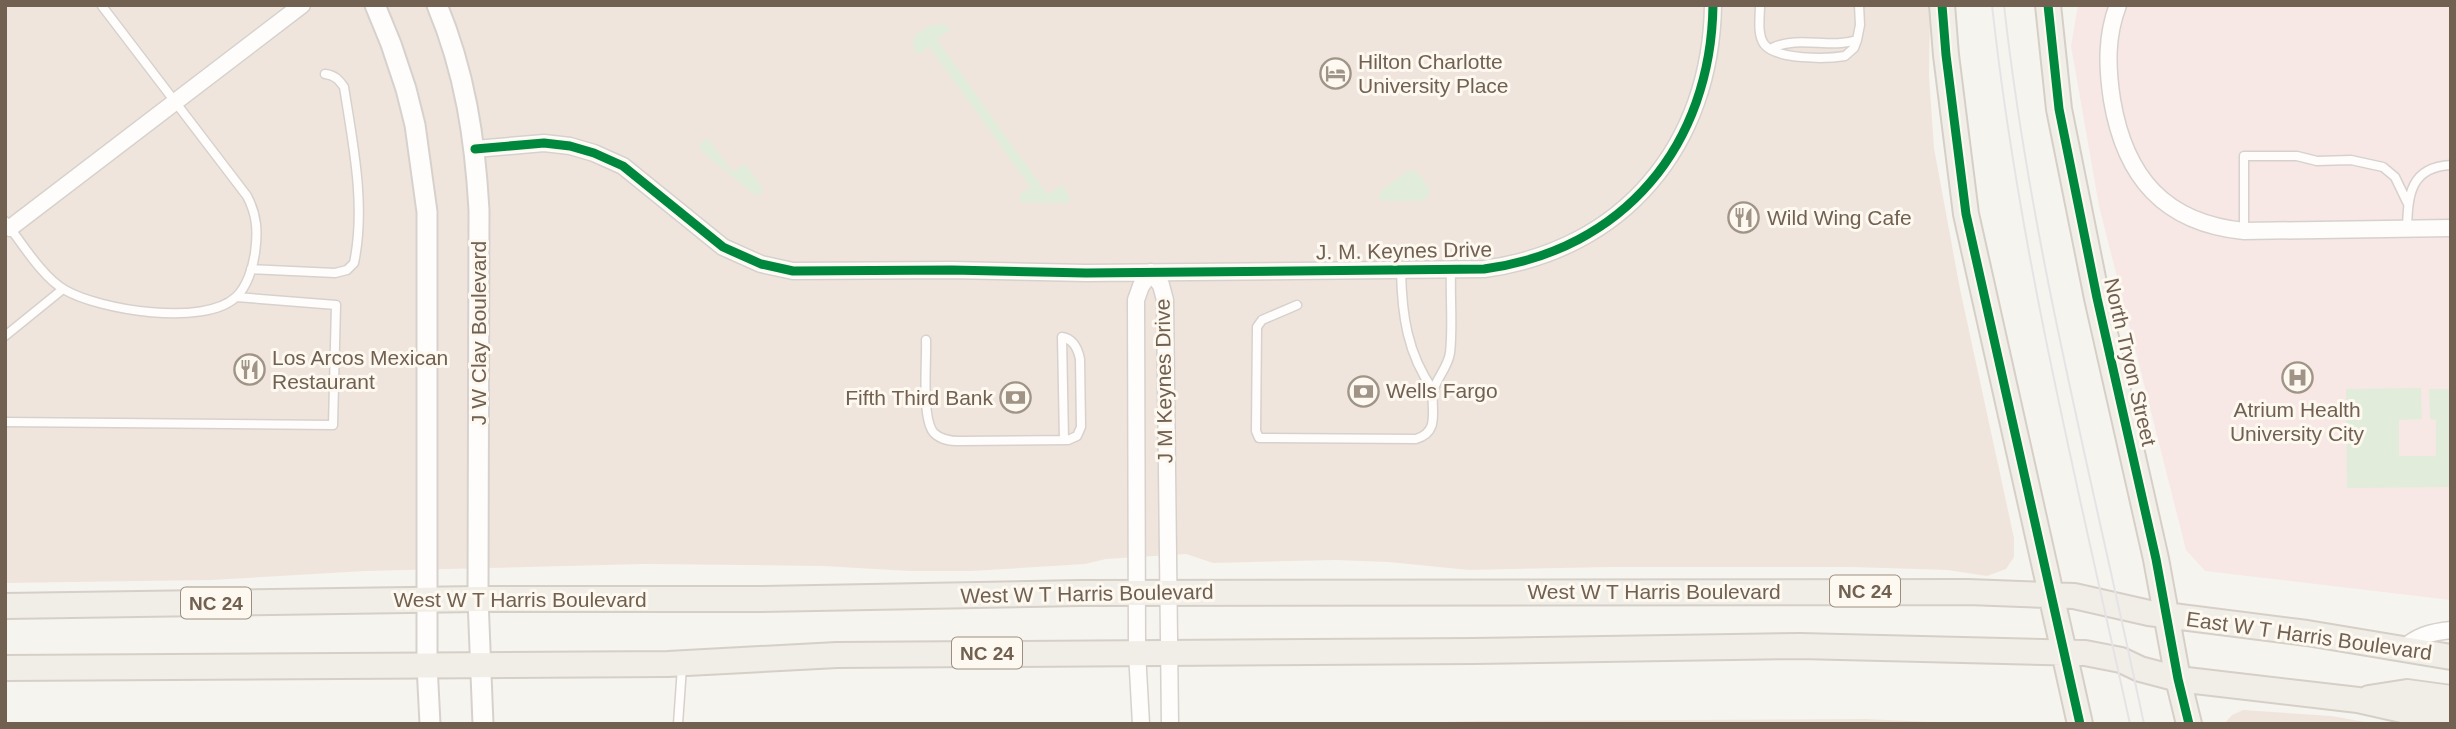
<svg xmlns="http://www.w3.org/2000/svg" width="2456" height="729" font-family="Arial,sans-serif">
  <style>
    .commercial { fill: #f0e5dd }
    .medical { fill: #f7e8e5 }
    .green { fill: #e2ecda }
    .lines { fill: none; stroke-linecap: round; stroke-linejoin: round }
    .service-casing { stroke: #d6d1cc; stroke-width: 11 }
    .minor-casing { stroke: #d6d1cc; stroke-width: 19 }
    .tertiary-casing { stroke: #d6d1cc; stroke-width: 23 }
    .primary-casing { stroke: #d5cfc8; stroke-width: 28 }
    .service { stroke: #fefdfc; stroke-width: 8 }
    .minor { stroke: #fefdfc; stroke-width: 16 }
    .tertiary { stroke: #fefdfc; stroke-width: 19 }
    .primary { stroke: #f1eee7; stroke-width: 24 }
    .tram { stroke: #e5e3e6; stroke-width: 2 }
    .cycleway-casing { stroke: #fdf9f0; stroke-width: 13 }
    .cycleway { stroke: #00873e; stroke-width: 9 }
    .labels { text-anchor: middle; stroke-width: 6; stroke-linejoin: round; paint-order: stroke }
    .shield { fill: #fdf9f0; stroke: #9c8e80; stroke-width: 2 }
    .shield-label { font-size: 19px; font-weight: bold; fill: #726050 }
    .poi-label { font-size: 21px; fill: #726050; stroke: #fdf9f0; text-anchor: start }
    .street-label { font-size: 21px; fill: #726050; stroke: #fdf9f0 }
  </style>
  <rect width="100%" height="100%" fill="#f6f4ee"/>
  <!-- commercial -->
  <path class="commercial" d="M 5,5 L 1406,5 L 1407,7 L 1467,5 L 1930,5 L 1929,76 L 1934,148 L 1960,289 L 2014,538 L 2014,557 L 2006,569 L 1987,576 L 1947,570 L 1852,567 L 1610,567 L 1469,570 L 1388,562 L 1335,560 L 1213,563 L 1186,554 L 1106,559 L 1085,564 L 972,571 L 909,571 L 823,566 L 645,564 L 365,571 L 212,580 L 5,583 Z
    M 2243,710 L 2332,716 L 2376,724 L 2224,724 L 2232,715 Z
    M 1866,719 L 1975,724 L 1362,724 L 1480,721 Z"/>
  <!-- medical -->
  <path class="medical" d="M 2078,5 L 2451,5 L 2451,600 L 2205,571 L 2186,550 L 2099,206 L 2071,46 Z"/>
  <!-- green -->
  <path class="green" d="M 942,24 L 949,26 L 950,30 L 937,39 L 1047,194 L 1062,185 L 1071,199 L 1068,203 L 1022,203 L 1019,199 L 1020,194 L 1030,187 L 929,47 L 917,55 L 913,46 L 914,36 L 929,26 Z
    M 708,138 L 732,172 L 745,164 L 763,188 L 760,195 L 755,195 L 700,150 L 699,145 Z
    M 1413,170 C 1421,174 1427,184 1430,191 L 1427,199 L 1421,201 L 1382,201 L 1379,199 L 1380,192 L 1406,172 Z
    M 2421,388 L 2422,419 L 2399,420 L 2399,456 L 2436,456 L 2436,420 L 2430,419 L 2429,389 L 2451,389 L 2451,487 L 2347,488 L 2346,389 Z"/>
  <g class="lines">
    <defs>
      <path id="service" d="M 1760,5 C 1760,17 1757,34 1764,44 C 1776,60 1827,59 1845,56 L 1854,48 L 1857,40 C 1830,49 1799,35 1772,48
        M 1857,40 L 1860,25 L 1859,5
        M 5,221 C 21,242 43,278 65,290 C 100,310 204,327 236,297 C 247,287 253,267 255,253 C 258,231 257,215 247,196 L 102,6
        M 2407,229 C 2408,195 2410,167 2451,165
        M 2244,231 L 2244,156 L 2297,156 L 2317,161 L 2351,160 L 2383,167 L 2395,177 L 2408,204
        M 251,269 L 335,273 L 347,270 L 354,263 C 366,206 353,144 344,87 C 339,80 335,75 325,74
        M 1401,271 C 1402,315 1407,353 1433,390
        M 1297,305 L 1262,320 L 1257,327 L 1256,431 L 1259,438 L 1416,439 C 1440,432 1431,411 1433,393 C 1434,381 1448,368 1450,353 C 1453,327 1450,298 1451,271
        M 5,336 L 63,289
        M 926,340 C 927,360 921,419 934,433 C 941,440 950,441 960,441 L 1068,440 L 1077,436 L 1081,427 L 1080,359 C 1078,349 1074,339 1062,337 L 1064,440
        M 5,422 L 333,425 L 336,305 L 236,297
        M 678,724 L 682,667"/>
      <path id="minor" d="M 2118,5 C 2106,36 2107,67 2112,100 C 2125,177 2164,223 2244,231 L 2451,228
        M 475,149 L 544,143 L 570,146 L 594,153 L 623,166 L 723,247 L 761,264 L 793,271 L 952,270 L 1086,273 L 1484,269 C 1624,250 1711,145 1713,5
        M 10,228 L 302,5
        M 1151,272 L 1161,285 L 1165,300 L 1170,724
        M 2402,650 C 2416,636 2431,632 2451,630
        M 1141,724 L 1137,652 L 1136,300 L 1141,286 L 1151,272"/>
      <path id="tertiary" d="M 375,5 L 391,44 L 406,89 L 415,125 L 427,212 L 427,665 L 430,724
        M 437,5 C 465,72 475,139 479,210 L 478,599 L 483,724"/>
      <path id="primary" d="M 1942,5 L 1946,55 L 1966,214 L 2080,724
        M 2048,5 L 2059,109 L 2097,298 L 2156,559 L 2178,679 L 2189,724
        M 5,606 L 478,599 L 760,599 L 1080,593 L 1968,592 L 2074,596 L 2149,613 L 2307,633 L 2451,657
        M 5,668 L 668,664 L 837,655 L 1474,651 L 1800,646 L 2085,653 L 2121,660 L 2140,669 L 2178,679 L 2358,700 L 2451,721
        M 2369,698 L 2407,692 L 2451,698"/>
    </defs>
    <!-- service casing -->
    <use href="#service" class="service-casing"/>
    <!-- minor casing -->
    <use href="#minor" class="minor-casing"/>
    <!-- tertiary casing -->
    <use href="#tertiary" class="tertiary-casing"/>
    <!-- primary casing -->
    <use href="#primary" class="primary-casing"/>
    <!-- service -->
    <use href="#service" class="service"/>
    <!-- minor -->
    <use href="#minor" class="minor"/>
    <!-- tertiary -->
    <use href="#tertiary" class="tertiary"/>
    <!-- primary -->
    <use href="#primary" class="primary"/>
    <!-- tram -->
    <path class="tram" d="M 1992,5 C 2018,245 2078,488 2130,724
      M 2004,5 C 2031,248 2094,485 2144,724"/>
    <defs>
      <path id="cycleway" d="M 1942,5 L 1946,55 L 1966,214 L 2080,724
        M 2048,5 L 2059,109 L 2097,298 L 2156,559 L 2178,679 L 2189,724
        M 475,149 L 544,143 L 570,146 L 594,153 L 623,166 L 723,247 L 761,264 L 793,271 L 952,270 L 1086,273 L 1484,269 C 1624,250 1711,145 1713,5"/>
    </defs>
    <!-- cycleway casing -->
    <use href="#cycleway" class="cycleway-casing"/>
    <!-- cycleway -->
    <use href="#cycleway" class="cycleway"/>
  </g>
  <!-- icons -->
  <defs>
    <symbol id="hotel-ring" viewBox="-11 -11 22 22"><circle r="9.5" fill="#fdf9f0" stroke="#a09487" stroke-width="1.5"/><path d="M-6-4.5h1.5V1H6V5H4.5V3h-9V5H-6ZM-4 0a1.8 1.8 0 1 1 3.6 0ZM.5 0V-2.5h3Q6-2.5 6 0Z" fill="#a09487"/></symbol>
    <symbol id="restaurant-ring" viewBox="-11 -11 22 22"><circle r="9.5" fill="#fdf9f0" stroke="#a09487" stroke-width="1.5"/><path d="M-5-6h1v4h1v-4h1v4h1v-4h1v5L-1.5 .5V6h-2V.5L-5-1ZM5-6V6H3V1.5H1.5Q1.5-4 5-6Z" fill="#a09487"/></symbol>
    <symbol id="hospital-ring" viewBox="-11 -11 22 22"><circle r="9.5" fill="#fdf9f0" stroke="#a09487" stroke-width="1.5"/><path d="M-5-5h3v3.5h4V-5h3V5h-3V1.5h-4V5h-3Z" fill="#a09487"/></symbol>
    <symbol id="bank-ring" viewBox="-11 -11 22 22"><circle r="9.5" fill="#fdf9f0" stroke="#a09487" stroke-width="1.5"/><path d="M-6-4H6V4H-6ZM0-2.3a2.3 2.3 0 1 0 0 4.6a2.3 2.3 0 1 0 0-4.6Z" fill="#a09487"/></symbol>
  </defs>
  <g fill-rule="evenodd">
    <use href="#hotel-ring" x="1318" y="56" width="35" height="35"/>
    <use href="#restaurant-ring" x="1726" y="200" width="35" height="35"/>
    <use href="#restaurant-ring" x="232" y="352" width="35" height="35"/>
    <use href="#hospital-ring" x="2280" y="360" width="35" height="35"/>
    <use href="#bank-ring" x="1346" y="374" width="35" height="35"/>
    <use href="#bank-ring" x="998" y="380" width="35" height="35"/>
  </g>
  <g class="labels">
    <!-- shield labels -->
    <g class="shield">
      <rect x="1830" y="575.5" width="70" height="31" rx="5"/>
      <rect x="181" y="587.5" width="70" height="31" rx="5"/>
      <rect x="952" y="637.5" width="70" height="31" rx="5"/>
    </g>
    <g class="shield-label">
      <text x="1865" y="598">NC 24</text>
      <text x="216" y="610">NC 24</text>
      <text x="987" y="660">NC 24</text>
    </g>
    <!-- poi labels -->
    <g class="poi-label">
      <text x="1358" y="69">Hilton Charlotte<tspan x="1358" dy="24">University Place</tspan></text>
      <text x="1767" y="225">Wild Wing Cafe</text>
      <text x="272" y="365">Los Arcos Mexican<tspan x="272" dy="24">Restaurant</tspan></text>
      <text x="1386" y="398">Wells Fargo</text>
      <text x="993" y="405" text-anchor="end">Fifth Third Bank</text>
      <text x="2297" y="417" text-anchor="middle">Atrium Health<tspan x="2297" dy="24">University City</tspan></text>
    </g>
    <!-- street labels -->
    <g class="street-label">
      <text transform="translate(1404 251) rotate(-1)" y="7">J. M. Keynes Drive</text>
      <text transform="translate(479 333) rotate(-90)" y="7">J W Clay Boulevard</text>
      <text transform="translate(2130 362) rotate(77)" y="7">North Tryon Street</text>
      <text transform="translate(1164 381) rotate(-91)" y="7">J M Keynes Drive</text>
      <text x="1654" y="599">West W T Harris Boulevard</text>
      <text transform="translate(1087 594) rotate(-1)" y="7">West W T Harris Boulevard</text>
      <text x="520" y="607">West W T Harris Boulevard</text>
      <text transform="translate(2309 636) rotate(8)" y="7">East W T Harris Boulevard</text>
    </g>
  </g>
  <!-- border -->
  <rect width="2456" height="729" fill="none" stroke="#726050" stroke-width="14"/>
</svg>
